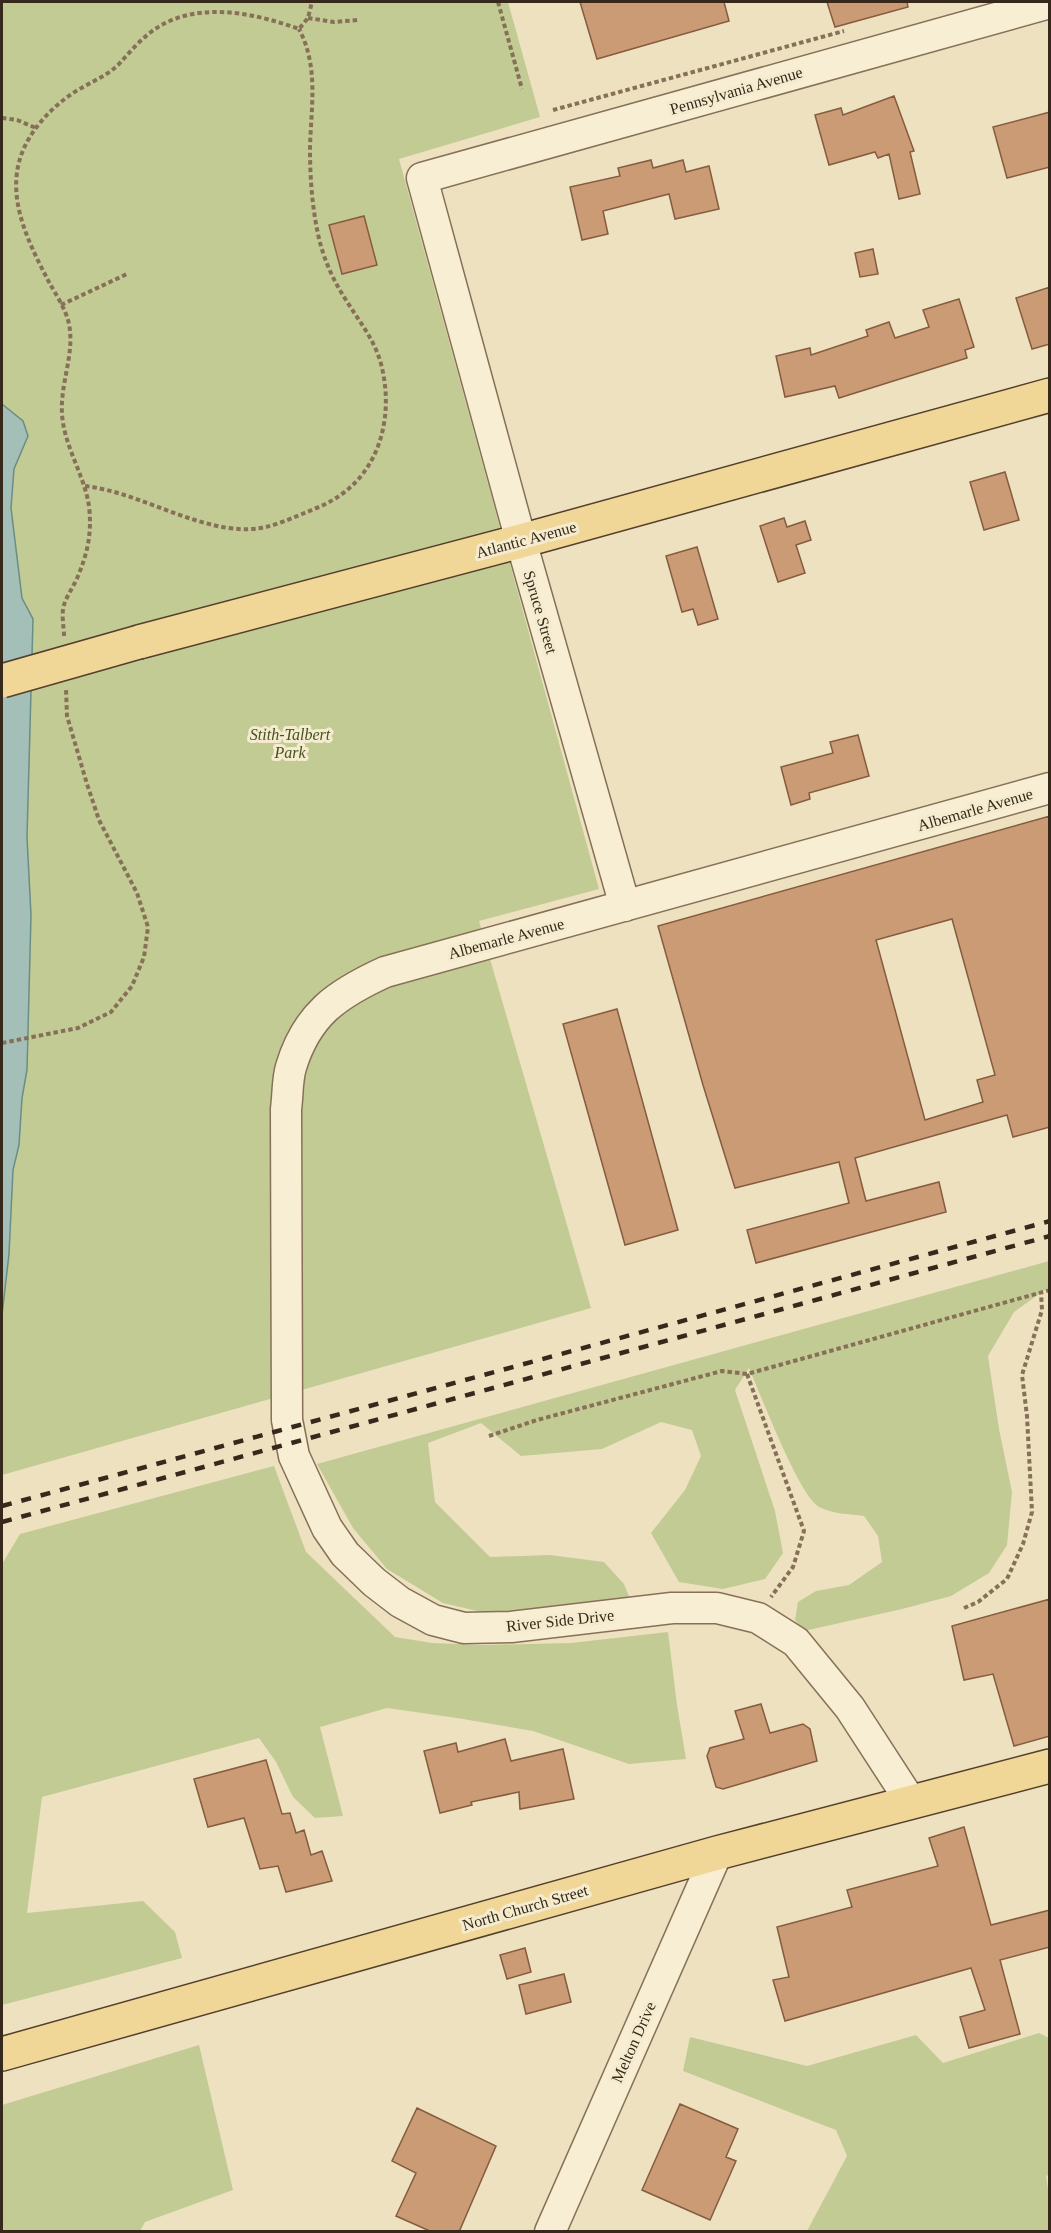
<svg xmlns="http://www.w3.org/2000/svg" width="1051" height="2233" font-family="Georgia,serif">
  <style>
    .green { fill: #c3cb94 }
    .water { fill: #a3bfb7; stroke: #6a8d85; stroke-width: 1.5 }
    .building { fill: #cb9b76; stroke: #855c3e; stroke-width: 1.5; fill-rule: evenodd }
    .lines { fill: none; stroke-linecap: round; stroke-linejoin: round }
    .minor-casing { stroke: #867158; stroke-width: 33 }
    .major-casing { stroke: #533f2c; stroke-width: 36 }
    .path { stroke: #867158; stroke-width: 4; stroke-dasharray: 4.5 3; stroke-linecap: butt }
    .minor { stroke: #f8eed3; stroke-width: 30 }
    .major { stroke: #f1d797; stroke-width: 33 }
    .rail { stroke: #36291c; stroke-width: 4.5; stroke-dasharray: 10 10; stroke-linecap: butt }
    .major-bridge-casing { stroke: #533f2c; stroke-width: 36; stroke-linecap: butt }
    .major-bridge { stroke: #f1d797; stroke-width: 33 }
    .labels { text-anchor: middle; stroke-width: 6; stroke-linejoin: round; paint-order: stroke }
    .street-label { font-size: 16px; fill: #36291c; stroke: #f5ebcf }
    .park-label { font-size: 16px; font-style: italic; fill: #455223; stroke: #f5ebcf }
  </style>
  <rect width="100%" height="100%" fill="#ede1c0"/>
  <!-- green -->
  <path class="green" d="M 2,2 L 508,2 L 540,117 L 399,159 L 599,889 L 479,921 L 591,1308 L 2,1475 L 2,1315 L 9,1254 L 13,1170 L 19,1145 L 22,1098 L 27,1070 L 31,915 L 27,837 L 33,619 L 22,598 L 11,508 L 14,469 L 28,436 L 10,410 L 2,404 Z
    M 1049,1261 L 1049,1287 L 1014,1312 L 988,1356 L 999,1429 L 1012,1492 L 1007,1545 L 989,1573 L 951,1596 L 902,1609 L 804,1631 L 795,1620 L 798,1602 L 816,1591 L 849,1585 L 882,1562 L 878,1536 L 864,1516 C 850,1514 832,1514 819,1507 C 799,1496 760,1393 749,1368 L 735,1390 L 775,1511 L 783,1553 L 765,1579 L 723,1589 L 679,1582 L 651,1533 L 685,1490 L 701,1456 L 692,1430 L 661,1422 L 602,1449 L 521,1456 L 481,1423 L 428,1443 L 435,1502 L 490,1557 L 550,1555 L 604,1562 L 624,1584 L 632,1604 L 503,1617 L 443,1603 L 387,1569 L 353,1528 L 317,1464 Z
    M 274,1466 L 306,1552 L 395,1637 L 432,1643 L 481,1645 L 571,1643 L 668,1632 L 677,1705 L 686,1759 L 629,1764 L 533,1731 L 457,1718 L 387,1708 L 320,1727 L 343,1816 L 315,1818 L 293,1797 L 276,1762 L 259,1738 L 42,1797 L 27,1913 L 143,1901 L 175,1932 L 182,1958 L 2,2005 L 2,1564 L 20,1534 Z
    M 1039,2033 L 1049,2038 L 1050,2174 L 1046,2176 L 1049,2195 L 1049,2231 L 807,2231 L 847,2156 L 836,2130 L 683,2071 L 690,2037 L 807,2066 L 916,2035 L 943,2063 Z
    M 199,2045 L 233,2190 L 145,2222 L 140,2231 L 78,2231 L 78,2230 L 70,2232 L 2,2231 L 2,2105 Z"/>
  <!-- water -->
  <path class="water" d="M 2,404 L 23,421 L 28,436 L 14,469 L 11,508 L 22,598 L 33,619 L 27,837 L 31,915 L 27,1070 L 22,1098 L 19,1145 L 13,1170 L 9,1254 L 2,1315 Z"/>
  <!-- building -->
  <path class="building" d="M 580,2 L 724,2 L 729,21 L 597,59 Z
    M 827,2 L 907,2 L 908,7 L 835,27 Z
    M 894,96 L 914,151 L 910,152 L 920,194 L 899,199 L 889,154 L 878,158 L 875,152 L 829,165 L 815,115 L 841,108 L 843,115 Z
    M 1050,112 L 1050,167 L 1007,178 L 993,127 Z
    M 651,160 L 653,168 L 683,160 L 686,172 L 709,166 L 719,209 L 675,219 L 669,194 L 603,211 L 608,234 L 582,240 L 570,187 L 620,176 L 618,168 Z
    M 364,216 L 377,265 L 342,274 L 329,225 Z
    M 873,249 L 878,274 L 860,277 L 855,253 Z
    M 1050,287 L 1050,344 L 1032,349 L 1016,298 Z
    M 959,299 L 974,347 L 965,350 L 967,358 L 839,398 L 835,386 L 785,397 L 776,356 L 810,348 L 811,355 L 868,336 L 866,330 L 889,322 L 895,338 L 929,327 L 923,310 Z
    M 1005,472 L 1019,520 L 984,530 L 970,482 Z
    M 784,518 L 787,527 L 805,521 L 811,540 L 796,545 L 805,573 L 778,582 L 760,526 Z
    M 697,547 L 718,619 L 698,625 L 693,609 L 682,612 L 666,556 Z
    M 858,735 L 869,776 L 809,793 L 810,799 L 791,805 L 781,767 L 833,753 L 830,742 Z
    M 1050,816 L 1050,1127 L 1013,1137 L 1007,1115 L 855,1158 L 866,1201 L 939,1182 L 946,1212 L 756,1263 L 747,1230 L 849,1203 L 839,1162 L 735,1188 L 703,1085 L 658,926 ZM 952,919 L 995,1075 L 977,1080 L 983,1102 L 925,1120 L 876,940 Z
    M 617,1009 L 678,1230 L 625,1245 L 563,1024 Z
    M 1050,1599 L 1050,1736 L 1014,1746 L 993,1674 L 964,1680 L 952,1626 Z
    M 761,1704 L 770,1733 L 803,1724 L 810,1729 L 817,1761 L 723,1789 L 716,1787 L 707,1756 L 710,1748 L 744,1739 L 735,1711 Z
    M 505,1739 L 511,1761 L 563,1749 L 574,1799 L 520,1809 L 519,1792 L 471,1802 L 472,1805 L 440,1813 L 424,1751 L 456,1743 L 458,1752 Z
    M 266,1760 L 282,1814 L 290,1813 L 296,1833 L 304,1830 L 311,1855 L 322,1851 L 332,1881 L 286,1892 L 278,1866 L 260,1869 L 244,1818 L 208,1827 L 194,1779 Z
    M 964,1827 L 991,1925 L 1050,1910 L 1050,1947 L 1000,1960 L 1020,2034 L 969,2048 L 960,2017 L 985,2010 L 971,1968 L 785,2021 L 773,1980 L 789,1977 L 777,1927 L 852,1907 L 847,1890 L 938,1866 L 929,1838 Z
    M 525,1948 L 531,1972 L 507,1979 L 500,1955 Z
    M 564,1974 L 571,2002 L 526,2014 L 519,1985 Z
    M 680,2104 L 738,2129 L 726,2157 L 736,2161 L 710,2220 L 642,2190 Z
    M 417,2108 L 496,2146 L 459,2232 L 432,2232 L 396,2216 L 416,2173 L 392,2161 Z"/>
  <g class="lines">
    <defs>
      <path id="minor" d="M 625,906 L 521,541 L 422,178 L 1050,3
        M 911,1802 L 850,1708 L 796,1642 L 758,1618 L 717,1608 L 672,1608 L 511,1627 L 464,1628 L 433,1620 L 400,1602 L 374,1582 L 345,1554 L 327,1528 L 294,1456 L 287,1420 L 286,1109 C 288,1095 287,1080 291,1067 C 307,1014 337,994 385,972 L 1050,788
        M 550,2232 L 717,1853"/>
      <path id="major" d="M 139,642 L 521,541 L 1050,395
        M 2,2054 L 717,1853 L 1050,1766"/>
    </defs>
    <!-- minor casing -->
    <use href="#minor" class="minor-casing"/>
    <!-- major casing -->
    <use href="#major" class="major-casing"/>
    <!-- path -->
    <path class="path" d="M 498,2 L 522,89
      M 308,18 L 334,22 L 358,20
      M 553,110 L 844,31
      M 2,118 L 17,120 L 36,128
      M 61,305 L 127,274
      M 85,486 C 134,492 178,520 228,528 C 259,532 273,526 302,514 C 314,509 328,504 339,496 C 381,468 393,415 382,368 C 376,341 360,323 346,300 C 333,280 323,258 318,234 C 312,206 310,177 310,148 C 311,107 319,67 299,29
      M 64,636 C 64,627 61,614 64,605 C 67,595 74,586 78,576 C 88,552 92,532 89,506 C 84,474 64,446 62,414 C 60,383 75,354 69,324 C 66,310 57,296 50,284 C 27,240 1,190 27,142 C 38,122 54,106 73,93 C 88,83 106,77 119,64 C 129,53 139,41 151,32 C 193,0 252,12 299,29 L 308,18 L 312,2
      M 2,1043 L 78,1028 L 111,1012 L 132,986 L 144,957 L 148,927 L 137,893 L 99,820 L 87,784 L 67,716 L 66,689
      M 747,1374 L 804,1531 L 793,1567 L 771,1597
      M 489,1436 L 537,1420 L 722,1371 L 747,1374 L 1050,1290
      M 964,1608 L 978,1602 L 1007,1579 L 1023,1544 L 1032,1512 L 1027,1416 L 1022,1375 L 1042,1310 L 1041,1293"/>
    <!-- minor -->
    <use href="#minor" class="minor"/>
    <!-- major -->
    <use href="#major" class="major"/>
    <!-- rail -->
    <path class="rail" d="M 2,1506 L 1050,1221
      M 2,1522 L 1050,1236"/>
    <defs>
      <path id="major-bridge" d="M 2,681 L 139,642"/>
    </defs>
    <!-- major-bridge casing -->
    <use href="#major-bridge" class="major-bridge-casing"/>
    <!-- major-bridge -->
    <use href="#major-bridge" class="major-bridge"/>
  </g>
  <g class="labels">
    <!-- street labels -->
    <g class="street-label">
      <text transform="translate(736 90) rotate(-16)" y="6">Pennsylvania Avenue</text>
      <text transform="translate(526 539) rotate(-15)" y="6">Atlantic Avenue</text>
      <text transform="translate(541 612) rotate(74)" y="6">Spruce Street</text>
      <text transform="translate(975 809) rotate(-16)" y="6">Albemarle Avenue</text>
      <text transform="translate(506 938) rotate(-15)" y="6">Albemarle Avenue</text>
      <text transform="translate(560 1620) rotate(-6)" y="6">River Side Drive</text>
      <text transform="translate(525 1907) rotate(-16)" y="6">North Church Street</text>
      <text transform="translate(633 2042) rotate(-66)" y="6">Melton Drive</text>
    </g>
    <!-- park labels -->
    <g class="park-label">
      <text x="290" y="740">Stith-Talbert<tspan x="290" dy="18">Park</tspan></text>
    </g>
  </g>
  <!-- border -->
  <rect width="1051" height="2233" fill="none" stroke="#36291c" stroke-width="6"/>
</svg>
